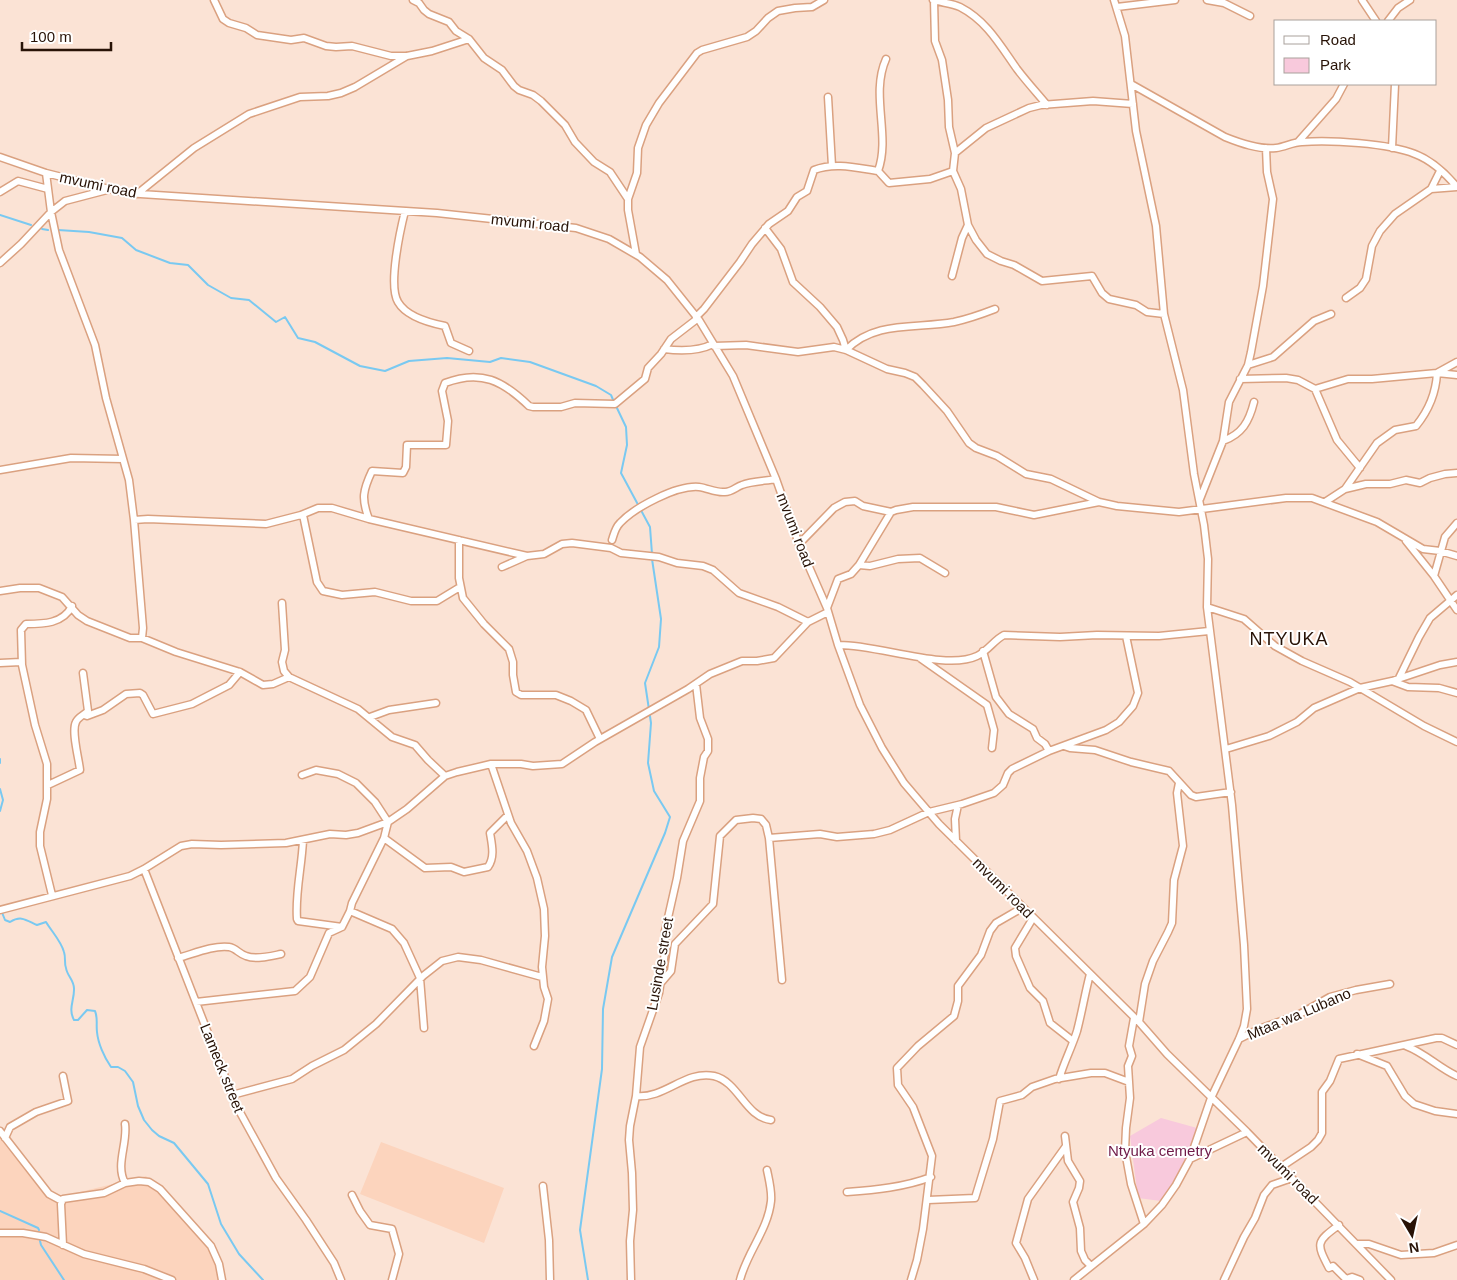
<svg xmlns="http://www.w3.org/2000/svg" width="1457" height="1280" font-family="Arial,sans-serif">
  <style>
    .built { fill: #fcd4bd }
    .green { fill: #f8c9dc }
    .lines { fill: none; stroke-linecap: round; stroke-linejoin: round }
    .stream { stroke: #79c9f1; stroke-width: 2 }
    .minor-casing { stroke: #daa180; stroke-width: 9 }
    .minor { stroke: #fff; stroke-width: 6 }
    .labels { text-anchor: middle; stroke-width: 4; stroke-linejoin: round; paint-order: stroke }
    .street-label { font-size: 15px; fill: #281307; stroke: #fff }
    .park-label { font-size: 15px; fill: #6f1a48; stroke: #fff }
    .quarter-label { font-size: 18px; letter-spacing: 1px; fill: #281307; stroke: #fff }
  </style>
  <rect width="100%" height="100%" fill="#fbe3d5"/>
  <!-- built -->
  <path class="built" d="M 0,1134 L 51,1199 L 146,1176 L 210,1243 L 222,1280 L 0,1280 Z
    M 381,1142 L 504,1188 L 484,1243 L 360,1194 Z"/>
  <!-- green -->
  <path class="green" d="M 1161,1118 L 1197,1128 L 1188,1158 L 1161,1201 L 1138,1198 L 1130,1136 Z"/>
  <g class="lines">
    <!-- stream -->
    <path class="stream" d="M 0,215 L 31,225
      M 42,229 L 48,230
      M 58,230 L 89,232 L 122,238 L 136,250 L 170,263 L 188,265 L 208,285 L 231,298 L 249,300 L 276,322 L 285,317 L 298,338 L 315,342 L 360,366 L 385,371 L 409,361 L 447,358 L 490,362 L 501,358 L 530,362 L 596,386 L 611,395 L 614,402
      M 616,406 L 626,427 L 627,445 L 621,473 L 650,527 L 652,554
      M 0,759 L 0,763
      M 0,789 L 3,800 L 0,811
      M 1,910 L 5,920 L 10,922 C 21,915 26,920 37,925 L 46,922 C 52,932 61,941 64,952 C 66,958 64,963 66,968 C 67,976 75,981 74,990 C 74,1001 68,1009 74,1020 L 78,1020 L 87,1010 L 95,1011 C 98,1018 96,1024 97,1032 C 98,1043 104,1057 111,1067 L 118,1067 L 125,1071 L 133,1082 L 138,1106 L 144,1120 L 152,1130 L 159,1136 L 174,1143 L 208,1184 L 221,1224 L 239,1254 L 263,1280
      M 0,1211 L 38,1228 L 39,1230
      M 40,1241 L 41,1245 L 64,1280
      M 588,1280 L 580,1230 L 602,1069 L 603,1009 L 612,957 L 665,833 L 670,817 L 654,791 L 648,763 L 651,723 L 645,683 L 659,647 L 661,619 L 652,559"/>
    <defs>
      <path id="minor" d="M 214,0 L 223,19 L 229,23 L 246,28 L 257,35 L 291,40 L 304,38 L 326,46 L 336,47 L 352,46 L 391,56 L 406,56
        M 413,0 L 419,3 L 424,10 L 429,14 L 449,22 L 456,31 L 469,39 L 484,58 L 502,70 L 514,86 L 519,90 L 533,95 L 541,101 L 565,125 L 575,142 L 594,162 L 610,172 L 628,199
        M 933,0 C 942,3 952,3 960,7 C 987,21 1000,45 1017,69 C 1026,81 1037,93 1047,105
        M 934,0 L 935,41 L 942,60 L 948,100 L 949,127 L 955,153
        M 1207,0 L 1224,3 L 1250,16
        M 1362,0 L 1376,21
        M 1117,7 L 1175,0
        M 1388,21 L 1398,8 L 1410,0
        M 1131,84 L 1225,137 C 1240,143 1259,150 1276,148 C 1285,147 1293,142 1302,142 C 1331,140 1388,143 1415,154 C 1431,160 1446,174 1457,187
        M 828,97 L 832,166
        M 1298,142 L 1336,99 L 1344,84
        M 1392,148 L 1395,84
        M 0,157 L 46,173 L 125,193 L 437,213 L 576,228 L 609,239 L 640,257 L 667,280 L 699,320 L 733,376 L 776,479 L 799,544 L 827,608 L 838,645 L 860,705 L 882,748 L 904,783 L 939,824 L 1139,1022 L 1167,1054 L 1247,1132 L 1391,1280
        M 878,171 C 891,136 870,95 886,59
        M 953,171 L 961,189 L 968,225 L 976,240 L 987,254 L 1001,261 L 1014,265 L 1042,281 L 1092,276 L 1102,293 L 1109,299 L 1136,305 L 1147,312 L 1164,314
        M 46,173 L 51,212 L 59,250 L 95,345 L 106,398 L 129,480 L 134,520 L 143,628 L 142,638
        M 1431,189 L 1457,187
        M 0,192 L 18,181 L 48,189
        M 137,194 L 194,148 L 249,114 L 300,97 L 328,96 L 341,93 L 355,87 L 407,56 L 432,51 L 469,39
        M 405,211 C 400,231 388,286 398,302 C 406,316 430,323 445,326 L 451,343 L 469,351
        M 765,228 L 781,249 L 793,282 L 820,307 L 837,327 L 843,340 L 846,350
        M 636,254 L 628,210 L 628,199 L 637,173 L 638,148 L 646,125 L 659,103 L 697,53 L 702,50 L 747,37 L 756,31 L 768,18 L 778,11 L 795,8 L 812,7 L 824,0
        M 0,263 L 21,244 L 51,212 L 65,201 L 107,190
        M 952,276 L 962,238 L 968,225
        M 1346,298 L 1360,288 L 1366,279 L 1372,246 L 1380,231 L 1395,214 L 1431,189 L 1440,171
        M 696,317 L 704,309 L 740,262 L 752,244 L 769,224 L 788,211 L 797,197 L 807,191 L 814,170 C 835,162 857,168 878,171 L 889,183 L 930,179 L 953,171 L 955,153 L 986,128 L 1029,108 L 1041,105 L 1093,101 L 1133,104
        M 714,346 L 746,345 L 798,352 L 834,347 L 846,350 L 887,369 L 905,373 L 915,377 L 923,385 L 947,411 L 969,443 L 976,448 L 997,456 L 1026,474 L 1051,479 L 1099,502 L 1117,506 L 1179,512 L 1286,498 L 1312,498 L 1377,522 L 1423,549 L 1440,551 L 1457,556
        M 664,349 C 679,351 699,351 713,344
        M 846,350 C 875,320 917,329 954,322 C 968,319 982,314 995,309
        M 1248,365 L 1273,357 L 1314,321 L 1331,314
        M 1240,379 L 1286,378 L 1298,380 L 1315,389 L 1348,379 L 1372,379 L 1437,373 L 1457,362
        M 1315,389 L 1337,440 L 1360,468
        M 1223,441 C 1242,434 1249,422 1254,402
        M 0,470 L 71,458 L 123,459
        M 1345,489 L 1366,484 L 1390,484 L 1406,480 L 1420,483 L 1430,478 L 1445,474 L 1457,473
        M 1200,499 L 1223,441 L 1229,402 L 1248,365 L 1251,352 L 1263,286 L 1273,199 L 1267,172 L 1266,148
        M 1325,502 L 1345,489 L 1377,443 L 1395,430 L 1416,426 C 1429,410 1436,393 1437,373 L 1457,375
        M 303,515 L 317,582 L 323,591 L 342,595 L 375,592 L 411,601 L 437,601 L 460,587
        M 134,520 L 148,519 L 266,524 L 301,515 L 318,508 L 332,508 L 369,519
        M 459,540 L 459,578 L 463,598 L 484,624 L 509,649 L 513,662 L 513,675 L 516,692 L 521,695 L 556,695 L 571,701 L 586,710 L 600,739
        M 612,540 C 614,534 615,528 620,523 C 635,507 677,485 699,487 C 708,488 715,493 725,492 C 732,492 736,487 742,485 C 751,481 766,481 776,479
        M 1406,541 L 1434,576 L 1457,610
        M 799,544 L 834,508 L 845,502 L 855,501 L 863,506 L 891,512
        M 527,556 L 369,519 C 361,499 363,490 372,471 L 403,473 L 406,467 L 407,445 L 446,445 L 448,421 L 442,391 L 445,383 C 481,369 503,381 529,406 L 533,407 L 561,407 L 575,403 L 615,404 L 645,379 L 648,368 L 661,354 L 671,339 L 697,319
        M 859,565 L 870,566 L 898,559 L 920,558 L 945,573
        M 502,567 L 527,556 L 544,554 L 562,544 L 572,543 L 611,548 L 621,553 L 659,557 L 677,563 L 703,566 L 713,570 L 739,593 L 778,607 L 808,622
        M 1434,576 L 1445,537 L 1457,523
        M 0,591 L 20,588 L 39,588 L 62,597 L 78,615 L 87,621 L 130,638 L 142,638 L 176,652 L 240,672 L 263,685 L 273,684 L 289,677
        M 282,603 L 285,650 L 282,662 L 284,671 L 289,677 L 358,709 L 392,737 L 415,745 L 428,760 L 445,776
        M 1207,607 L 1244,619 L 1275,646 L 1302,661 L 1350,682 L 1424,726 L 1457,742
        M 827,608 L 838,579 L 851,574 L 859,565 L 891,512 L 896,510 L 913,507 L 996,507 L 1034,515 L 1099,502
        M 838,645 C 876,644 946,671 977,656 C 988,651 994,640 1004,635 L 1060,637 L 1097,635 L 1159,636 L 1209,631
        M 983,651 L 996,697 L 1009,714 L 1033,729 L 1037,738 L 1045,744 L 1049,751
        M 920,658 L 987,705 L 994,730 L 992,748
        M 0,663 L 21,662
        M 1399,678 L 1419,637 L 1430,618 L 1457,595
        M 1392,681 L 1408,687 L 1439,688 L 1457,693
        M 84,715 L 87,716 L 103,710 L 126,694 L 140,693 L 143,695 L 153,714 L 192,704 L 229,685 L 240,672
        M 370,717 L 389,710 L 436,703
        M 1064,746 L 1070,748 L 1095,750 L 1131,762 L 1169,771 L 1191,795 L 1196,797 L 1231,792
        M 1226,749 L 1269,736 L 1297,722 L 1314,708 L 1360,688 L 1392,681 L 1440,665 L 1457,662
        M 491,764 L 511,823 L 527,851 L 537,878 L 544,909 L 545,936 L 542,967 L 544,987 L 548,999 L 544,1021 L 534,1046
        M 48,785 L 80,770 C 79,759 71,731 76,722 C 78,717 84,715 88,711 L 83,673
        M 384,838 L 425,868 L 451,867 L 464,872 L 488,867 C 495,857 492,845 490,833 L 508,815
        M 303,840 C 302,866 295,893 297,919 L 298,921 L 342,927
        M 956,841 L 955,819 L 958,805
        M 144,869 L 236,1105 L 276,1178 L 306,1220 L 334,1263 L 341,1280
        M 52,895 L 40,846 L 40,832 L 47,799 L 47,764 L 35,725 L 22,665 L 21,630 L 26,624 C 43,624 63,624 72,606
        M 0,910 L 130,876 L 144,869 L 181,846 L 192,844 L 221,845 L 286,843 L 330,834 L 346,835 L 358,833 L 388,822 L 407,809 L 445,776 L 457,772 L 491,764 L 521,764 L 533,766 L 562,764 L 595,742 L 688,689 L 710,674 L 742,661 L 757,661 L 774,658 L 808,622 L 828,612
        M 350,911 L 392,929 L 404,943 L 420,978 L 424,1028
        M 1033,918 L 1015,948 L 1016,956 L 1030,988 L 1043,1001 L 1050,1023 L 1073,1041
        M 178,958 C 193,954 213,945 229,947 C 236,948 239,954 246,956 C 256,960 271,956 281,954
        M 782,980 L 769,838 L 820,834 L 837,837 L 874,834 L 890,830 L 929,812 L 962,804 L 994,793 L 1003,785 L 1008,773 L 1012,769 L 1049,751 L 1106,730 L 1119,722 L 1133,706 L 1138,693 L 1126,636
        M 659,985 L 671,971 L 675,944 L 713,904 L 720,836 L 736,820 L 753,818 L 761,819 L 766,825 L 769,838
        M 196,1002 L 295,991 L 310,977 L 329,933 L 342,927 L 350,911 L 352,903 L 384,838 L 388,822 L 375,802 L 356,783 L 338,774 L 316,770 L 302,775
        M 1134,1018 L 1129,1046 L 1132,1056 L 1128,1066 L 1130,1098 L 1126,1128 L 1125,1151 L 1131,1184 L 1144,1224
        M 1139,1022 L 1145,984 L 1153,961 L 1168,932 L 1172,923 L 1174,880 L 1183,846 L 1177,793 L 1179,783
        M 1239,1039 L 1259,1029 L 1298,1015 L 1330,997 L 1356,990 L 1390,984
        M 1406,1046 C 1425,1053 1439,1068 1457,1076
        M 1357,1054 L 1387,1066 L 1405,1096 L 1414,1104 L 1435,1111 L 1457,1114
        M 1059,1079 C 1064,1062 1072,1047 1077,1031 C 1082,1012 1085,993 1090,974
        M 232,1095 L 292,1079 L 312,1066 L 344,1050 L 376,1024 L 423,976 L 442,961 L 458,957 L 481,960 L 542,977
        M 636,1096 C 665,1099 685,1070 714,1076 C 739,1082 745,1117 771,1120
        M 0,1131 L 49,1194 L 62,1201
        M 1065,1136 L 1068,1161 L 1080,1181 L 1079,1188 L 1073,1202 L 1080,1228 L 1081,1251 L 1085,1260 L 1091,1266
        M 5,1138 L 10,1127 L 36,1112 L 68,1101 L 63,1076
        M 1190,1159 L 1247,1132
        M 1281,1167 L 1311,1147 L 1318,1140 L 1322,1133 L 1322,1092 L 1330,1081 L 1339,1059 L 1436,1038 L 1442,1038 L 1457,1045
        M 125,1183 C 115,1165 128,1143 125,1124
        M 543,1186 L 549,1240 L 550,1280
        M 847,1192 C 875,1190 905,1187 931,1177
        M 352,1195 L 360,1211 L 370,1225 L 392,1229 L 399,1254 L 392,1280
        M 928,1200 L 975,1198 L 993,1139 L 1000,1101 L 1022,1095 L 1032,1087 L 1055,1079 L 1091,1073 L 1105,1073 L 1129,1082
        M 1339,1225 C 1316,1242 1316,1243 1329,1268 L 1333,1266 L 1346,1279 L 1352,1277 L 1360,1280
        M 0,1233 L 23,1233 L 46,1237 L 84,1254 L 144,1269 L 172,1280
        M 1357,1244 L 1369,1244 L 1401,1255 L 1434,1253 L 1457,1245
        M 63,1245 L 61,1204 L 63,1199 L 104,1193 L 125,1183 L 139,1181 L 149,1182 L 160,1189 L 211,1246 L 219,1264 L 222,1280
        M 631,1280 L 630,1241 L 633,1210 L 632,1173 L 629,1140 L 630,1126 L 636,1096 L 640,1047 L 659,993 L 665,952 L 665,931 L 677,878 L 683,841 L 700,801 L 700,778 L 704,757 L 708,751 L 708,739 L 700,718 L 696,684
        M 740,1280 C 747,1252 768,1230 771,1201 C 772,1191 769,1180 767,1170
        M 911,1280 L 917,1260 L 923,1229 L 932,1156 L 913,1107 L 898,1085 L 897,1068 L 918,1046 L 954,1016 L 958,1001 L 958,986 L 981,955 L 990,931 L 996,923 L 1022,908
        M 1034,1280 L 1025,1258 L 1016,1243 L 1028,1199 L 1066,1146
        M 1074,1280 L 1144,1224 L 1162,1205 L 1176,1185 L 1190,1159 L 1211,1098 L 1239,1039 L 1244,1026 L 1247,1009 L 1244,945 L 1232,805 L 1207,607 L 1208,559 L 1204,525 L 1194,474 L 1183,390 L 1164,314 L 1156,226 L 1136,131 L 1125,36 L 1114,0
        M 1224,1280 L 1244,1237 L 1255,1218 L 1264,1195 L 1272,1185 L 1292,1178"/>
    </defs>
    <!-- minor casing -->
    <use href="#minor" class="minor-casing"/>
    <!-- minor -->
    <use href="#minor" class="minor"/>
  </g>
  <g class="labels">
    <!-- street labels -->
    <g class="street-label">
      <text transform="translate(98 185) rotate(12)" y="5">mvumi road</text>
      <text transform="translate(530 223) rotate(6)" y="5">mvumi road</text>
      <text transform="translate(795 530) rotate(69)" y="5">mvumi road</text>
      <text transform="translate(1003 888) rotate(45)" y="5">mvumi road</text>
      <text transform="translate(660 964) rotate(-80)" y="5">Lusinde street</text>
      <text transform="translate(1299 1014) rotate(-23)" y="5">Mtaa wa Lubano</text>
      <text transform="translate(222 1068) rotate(68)" y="5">Lameck street</text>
      <text transform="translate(1288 1174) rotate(45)" y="5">mvumi road</text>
    </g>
    <!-- park labels -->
    <g class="park-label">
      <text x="1160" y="1156">Ntyuka cemetry</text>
    </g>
    <!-- quarter labels -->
    <g class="quarter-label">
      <text x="1289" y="645">NTYUKA</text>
    </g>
  </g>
  <!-- legend -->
  <rect x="1274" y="20" width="162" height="65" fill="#ffffff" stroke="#a9a19c"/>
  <rect x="1284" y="36" width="25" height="8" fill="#ffffff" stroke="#a9a19c"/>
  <text x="1320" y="45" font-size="15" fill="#281307">Road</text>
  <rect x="1284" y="58" width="25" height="15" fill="#f8c9dc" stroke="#a9a19c"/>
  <text x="1320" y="70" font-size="15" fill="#281307">Park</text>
  <!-- north arrow -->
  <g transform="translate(1412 1235) rotate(171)" stroke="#ffffff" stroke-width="4" paint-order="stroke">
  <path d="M0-4L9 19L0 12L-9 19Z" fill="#281307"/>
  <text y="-8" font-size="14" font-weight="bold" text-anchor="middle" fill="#281307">N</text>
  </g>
  <!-- scale -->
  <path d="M22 42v8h89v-8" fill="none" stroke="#281307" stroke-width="2.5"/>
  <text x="30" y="42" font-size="15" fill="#281307" stroke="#ffffff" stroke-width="4" paint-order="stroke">100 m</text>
</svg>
